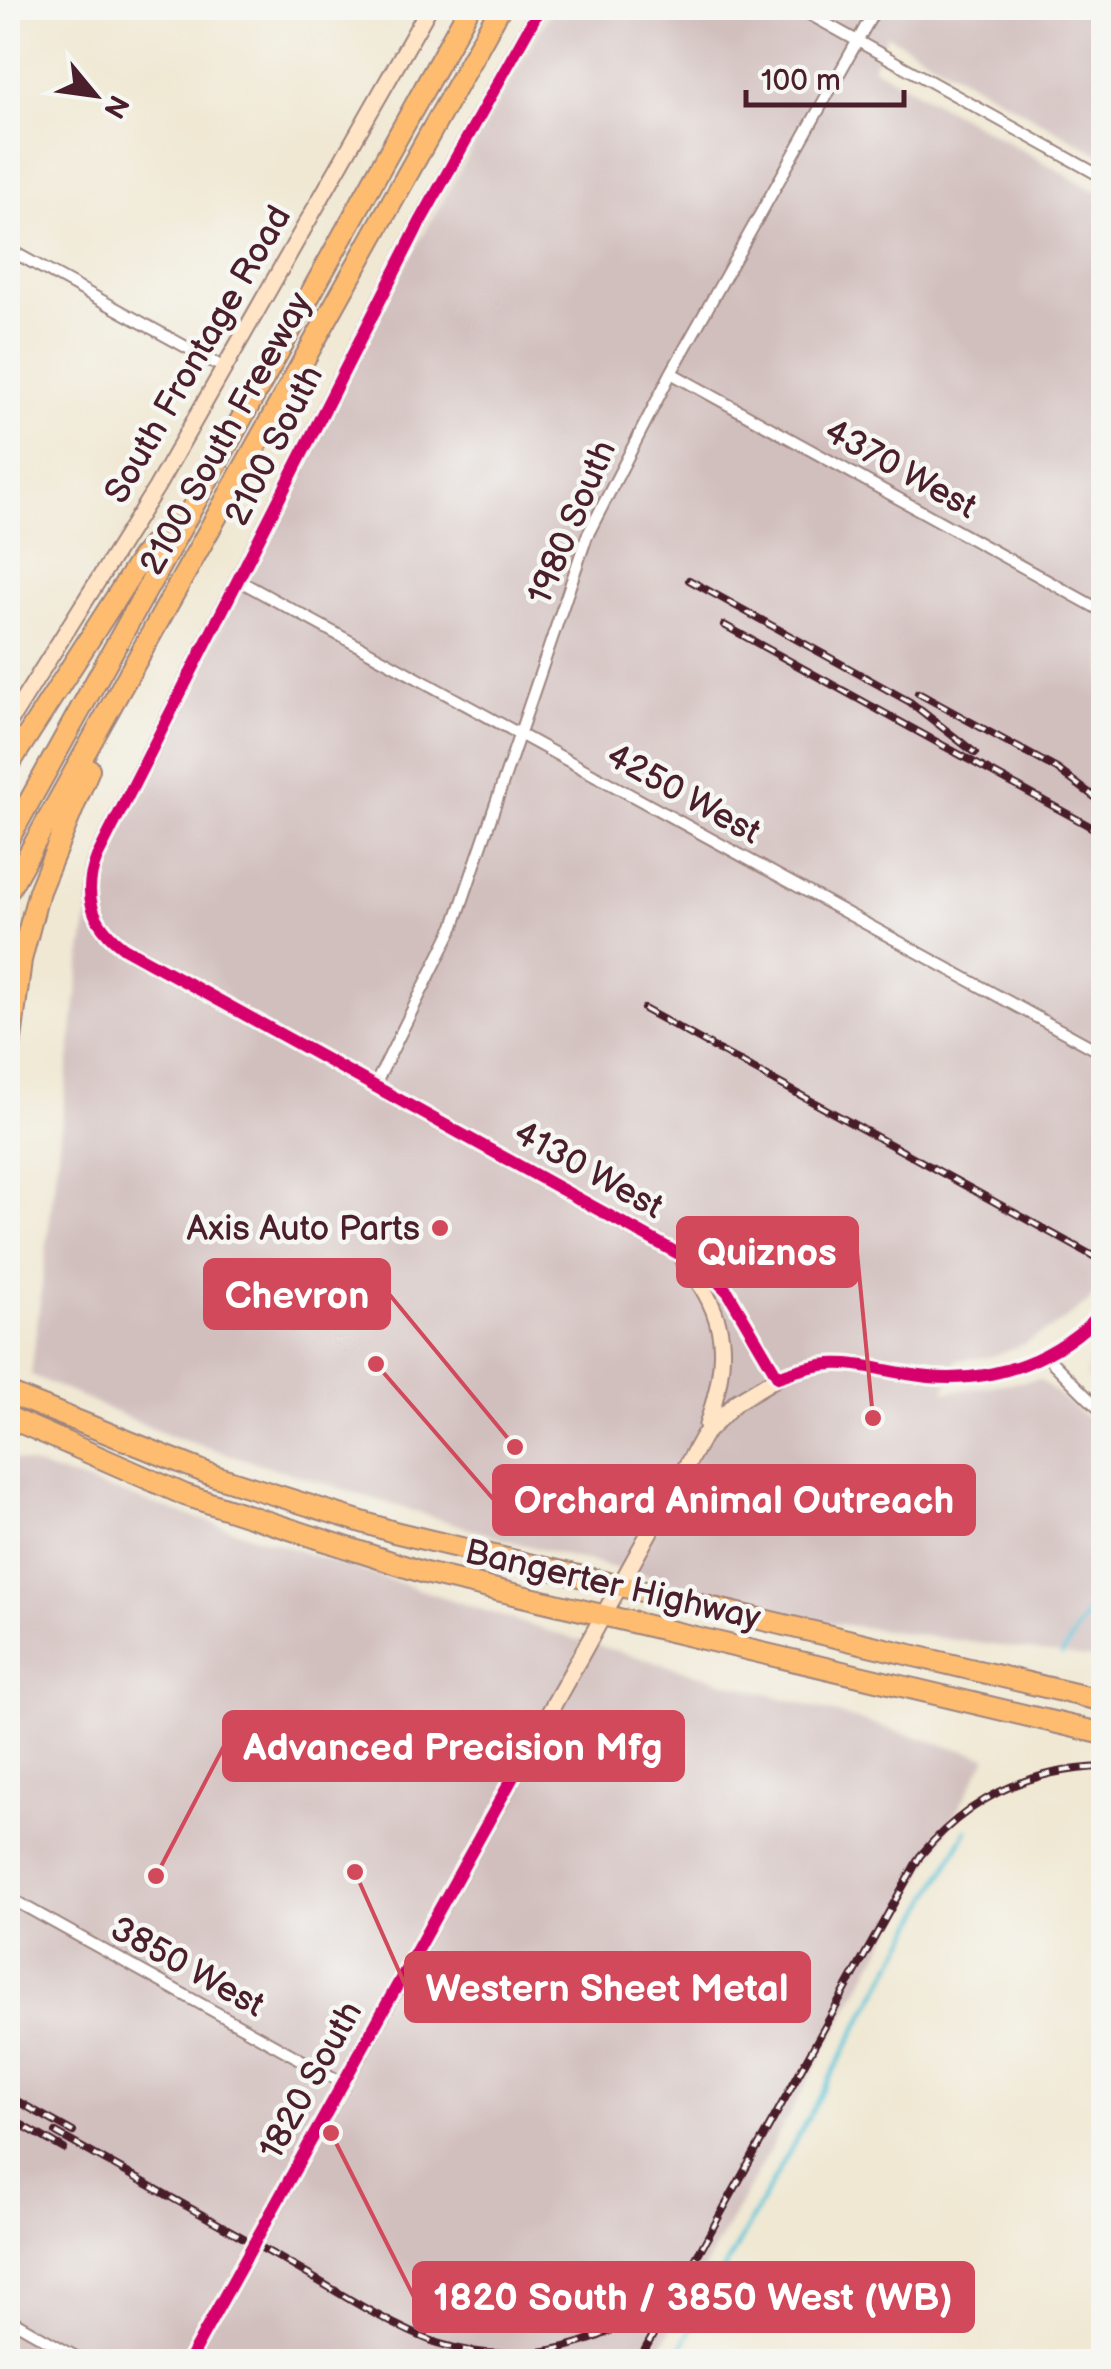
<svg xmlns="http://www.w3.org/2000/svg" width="1111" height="2369" font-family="'Balsamiq Sans',sans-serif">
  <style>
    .industrial { fill: #d1bfbe }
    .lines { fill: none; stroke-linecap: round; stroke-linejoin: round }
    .stream { stroke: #5cc4d8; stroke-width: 4 }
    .street-casing { stroke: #9d847f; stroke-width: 14 }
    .secondary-casing { stroke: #9d847f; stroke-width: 19 }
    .highway-casing { stroke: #9d847f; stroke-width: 24 }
    .street { stroke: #fff; stroke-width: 10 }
    .secondary { stroke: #ffe4c6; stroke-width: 15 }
    .highway { stroke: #febc70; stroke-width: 20 }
    .rail-casing { stroke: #4a1f2b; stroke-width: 8 }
    .rail { stroke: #f6f6f2; stroke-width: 4; stroke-dasharray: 11; stroke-linecap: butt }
    .cycleway-casing { stroke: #f6f6f2; stroke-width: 19 }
    .cycleway { stroke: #d6006c; stroke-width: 12 }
    .poi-dot { fill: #d1495b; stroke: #f6f6f2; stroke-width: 4 }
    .labels { text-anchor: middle; stroke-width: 9; stroke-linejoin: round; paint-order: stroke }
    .street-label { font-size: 35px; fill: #4a1f2b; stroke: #f6f6f2 }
    .poi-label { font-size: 35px; fill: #4a1f2b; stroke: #f6f6f2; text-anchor: end }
    .leader { fill: none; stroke: #d1495b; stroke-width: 4 }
    .callout-dot { fill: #d1495b; stroke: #f6f6f2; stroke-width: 4 }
    .callout { fill: #d1495b; stroke: #d1495b; stroke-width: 4 }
    .callout-label { font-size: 38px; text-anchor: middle; font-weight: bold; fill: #fff }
  </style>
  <rect width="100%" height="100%" fill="#f6f6f2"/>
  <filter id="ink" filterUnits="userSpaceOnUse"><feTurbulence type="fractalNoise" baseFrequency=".01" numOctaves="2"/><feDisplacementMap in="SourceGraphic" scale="20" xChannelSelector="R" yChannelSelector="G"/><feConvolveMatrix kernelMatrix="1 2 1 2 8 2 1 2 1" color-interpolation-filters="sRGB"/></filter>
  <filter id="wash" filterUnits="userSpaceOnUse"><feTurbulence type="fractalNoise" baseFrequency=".0048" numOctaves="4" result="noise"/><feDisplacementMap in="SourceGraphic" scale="40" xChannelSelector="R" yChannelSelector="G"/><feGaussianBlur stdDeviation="2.25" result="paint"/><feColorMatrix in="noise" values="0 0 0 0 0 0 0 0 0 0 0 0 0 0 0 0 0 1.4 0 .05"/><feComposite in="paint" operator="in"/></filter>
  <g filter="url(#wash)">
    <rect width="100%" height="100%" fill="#f0e8d3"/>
    <!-- industrial -->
    <path class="industrial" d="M 552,8 L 1103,8 L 1103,156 L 887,35 L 872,67 L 1103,195 L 1103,1281 L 1088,1302 L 1062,1322 L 1024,1344 L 990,1357 L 957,1360 L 944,1392 L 1039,1379 L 1103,1431 L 1100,1660 L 826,1622 L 520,1544 L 167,1435 L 31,1375 L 83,945 L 97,872 L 396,282 Z
      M 1103,1341 L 1103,1390 L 1087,1378 L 1089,1359 Z
      M 8,1457 L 554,1633 L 987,1757 L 653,2361 L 8,2362 Z"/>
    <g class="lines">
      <!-- stream -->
      <path class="stream" d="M 1062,1655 L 1090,1608 L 1104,1602
        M 673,2362 L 967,1830"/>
    </g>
  </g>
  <g filter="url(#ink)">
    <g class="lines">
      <defs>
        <path id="street" d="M 798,8 L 1104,178
          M 8,249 L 226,369
          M 671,373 L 1104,612
          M 238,580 L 1104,1054
          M 375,1085 L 454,926 L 587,536 L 671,373 L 876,8
          M 1045,1355 L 1104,1414
          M 778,1377 C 846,1351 864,1370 929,1377 C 996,1383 1058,1359 1104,1310
          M 8,1897 L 343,2083
          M 8,2318 L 85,2362"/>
        <path id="secondary" d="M 8,724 L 156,488 L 429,8
          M 683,1261 C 730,1317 729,1358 707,1425
          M 188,2362 L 703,1436 L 736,1402 L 778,1377 L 728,1292 L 706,1269 L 124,948 C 91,924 82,894 97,857 L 420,222 L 540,8"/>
        <path id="highway" d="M 8,766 L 142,557 L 175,519
          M 8,840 L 469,8
          M 8,891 L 500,8
          M 8,1064 L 21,960 L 39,891 L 89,769
          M 8,1393 L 212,1475 L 394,1532 L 1104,1701
          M 8,1417 L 185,1495 L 425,1573 L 1104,1734"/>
      </defs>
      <!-- street casing -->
      <use href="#street" class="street-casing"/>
      <!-- secondary casing -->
      <use href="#secondary" class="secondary-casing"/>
      <!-- highway casing -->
      <use href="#highway" class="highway-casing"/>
      <!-- street -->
      <use href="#street" class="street"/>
      <!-- secondary -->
      <use href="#secondary" class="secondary"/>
      <!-- highway -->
      <use href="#highway" class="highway"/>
      <defs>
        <path id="rail" d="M 689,580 L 910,702 L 975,753
          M 724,625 L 1104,834
          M 918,693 L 1057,769 L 1104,804
          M 644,1009 L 1104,1262
          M 8,2096 L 73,2132
          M 8,2117 L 64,2149
          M 56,2133 C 129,2174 202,2215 276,2256 C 328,2285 381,2322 437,2343 C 519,2369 616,2348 674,2283
          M 638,2362 L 920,1856 C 967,1799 1029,1769 1104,1767"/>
      </defs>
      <!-- rail casing -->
      <use href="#rail" class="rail-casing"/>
      <!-- rail -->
      <use href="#rail" class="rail"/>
      <defs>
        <path id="cycleway" d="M 540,8 L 420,222 L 97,857 C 82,894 91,924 124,948 L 706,1269 L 728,1292 L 778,1377 C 846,1351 864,1370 929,1377 C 996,1383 1058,1359 1104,1310
          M 188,2362 L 543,1723"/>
      </defs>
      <!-- cycleway casing -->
      <use href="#cycleway" class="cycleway-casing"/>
      <!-- cycleway -->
      <use href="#cycleway" class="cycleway"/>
    </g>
  </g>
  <!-- markers -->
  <circle class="poi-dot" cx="440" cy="1228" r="10"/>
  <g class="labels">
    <!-- street labels -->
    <g class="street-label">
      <text transform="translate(197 354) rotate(-60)" y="12">South Frontage Road</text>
      <text transform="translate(225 433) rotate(-61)" y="12">2100 South Freeway</text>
      <text transform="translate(273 445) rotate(-63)" y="12">2100 South</text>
      <text transform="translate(901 468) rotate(29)" y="12">4370 West</text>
      <text transform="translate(571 522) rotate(-67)" y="12">1980 South</text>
      <text transform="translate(684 793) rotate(29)" y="12">4250 West</text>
      <text transform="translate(589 1169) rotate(29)" y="12">4130 West</text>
      <text transform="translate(613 1584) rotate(13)" y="12">Bangerter Highway</text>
      <text transform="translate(188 1966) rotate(29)" y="12">3850 West</text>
      <text transform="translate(310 2080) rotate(-61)" y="12">1820 South</text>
    </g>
    <!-- poi labels -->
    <g class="poi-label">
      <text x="420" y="1240">Axis Auto Parts</text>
    </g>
  </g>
  <!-- callouts -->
  <path class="leader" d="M873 1418L857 1252M515 1447L389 1294M376 1364L494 1500M156 1876L224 1746M355 1872L406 1987M331 2133L414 2297"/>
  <g class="callout-dot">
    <circle cx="873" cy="1418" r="10"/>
    <circle cx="515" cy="1447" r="10"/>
    <circle cx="376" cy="1364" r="10"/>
    <circle cx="156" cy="1876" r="10"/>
    <circle cx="355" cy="1872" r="10"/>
    <circle cx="331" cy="2133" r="10"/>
  </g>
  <g class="callout">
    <rect x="678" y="1218" width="179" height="68" rx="10"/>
    <rect x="205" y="1260" width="184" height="68" rx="10"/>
    <rect x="494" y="1466" width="480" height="68" rx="10"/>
    <rect x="224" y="1712" width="459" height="68" rx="10"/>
    <rect x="406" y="1953" width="403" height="68" rx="10"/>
    <rect x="414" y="2263" width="559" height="68" rx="10"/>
  </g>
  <g class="callout-label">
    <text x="767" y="1265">Quiznos</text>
    <text x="297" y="1308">Chevron</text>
    <text x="734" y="1513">Orchard Animal Outreach</text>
    <text x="453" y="1760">Advanced Precision Mfg</text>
    <text x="607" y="2001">Western Sheet Metal</text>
    <text x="693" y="2310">1820 South / 3850 West (WB)</text>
  </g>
  <!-- margin -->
  <rect width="1111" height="2369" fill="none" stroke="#f6f6f2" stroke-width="40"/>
  <!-- north arrow -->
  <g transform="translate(95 95) rotate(119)" stroke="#f6f6f2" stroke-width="8" paint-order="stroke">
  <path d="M0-8L18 38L0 25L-18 38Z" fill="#4a1f2b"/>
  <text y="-15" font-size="28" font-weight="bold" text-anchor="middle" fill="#4a1f2b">N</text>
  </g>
  <!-- scale -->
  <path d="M746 90v15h158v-15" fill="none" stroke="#4a1f2b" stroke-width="5"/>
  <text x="761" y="90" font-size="30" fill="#4a1f2b" stroke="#f6f6f2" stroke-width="8" paint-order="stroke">100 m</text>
</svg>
